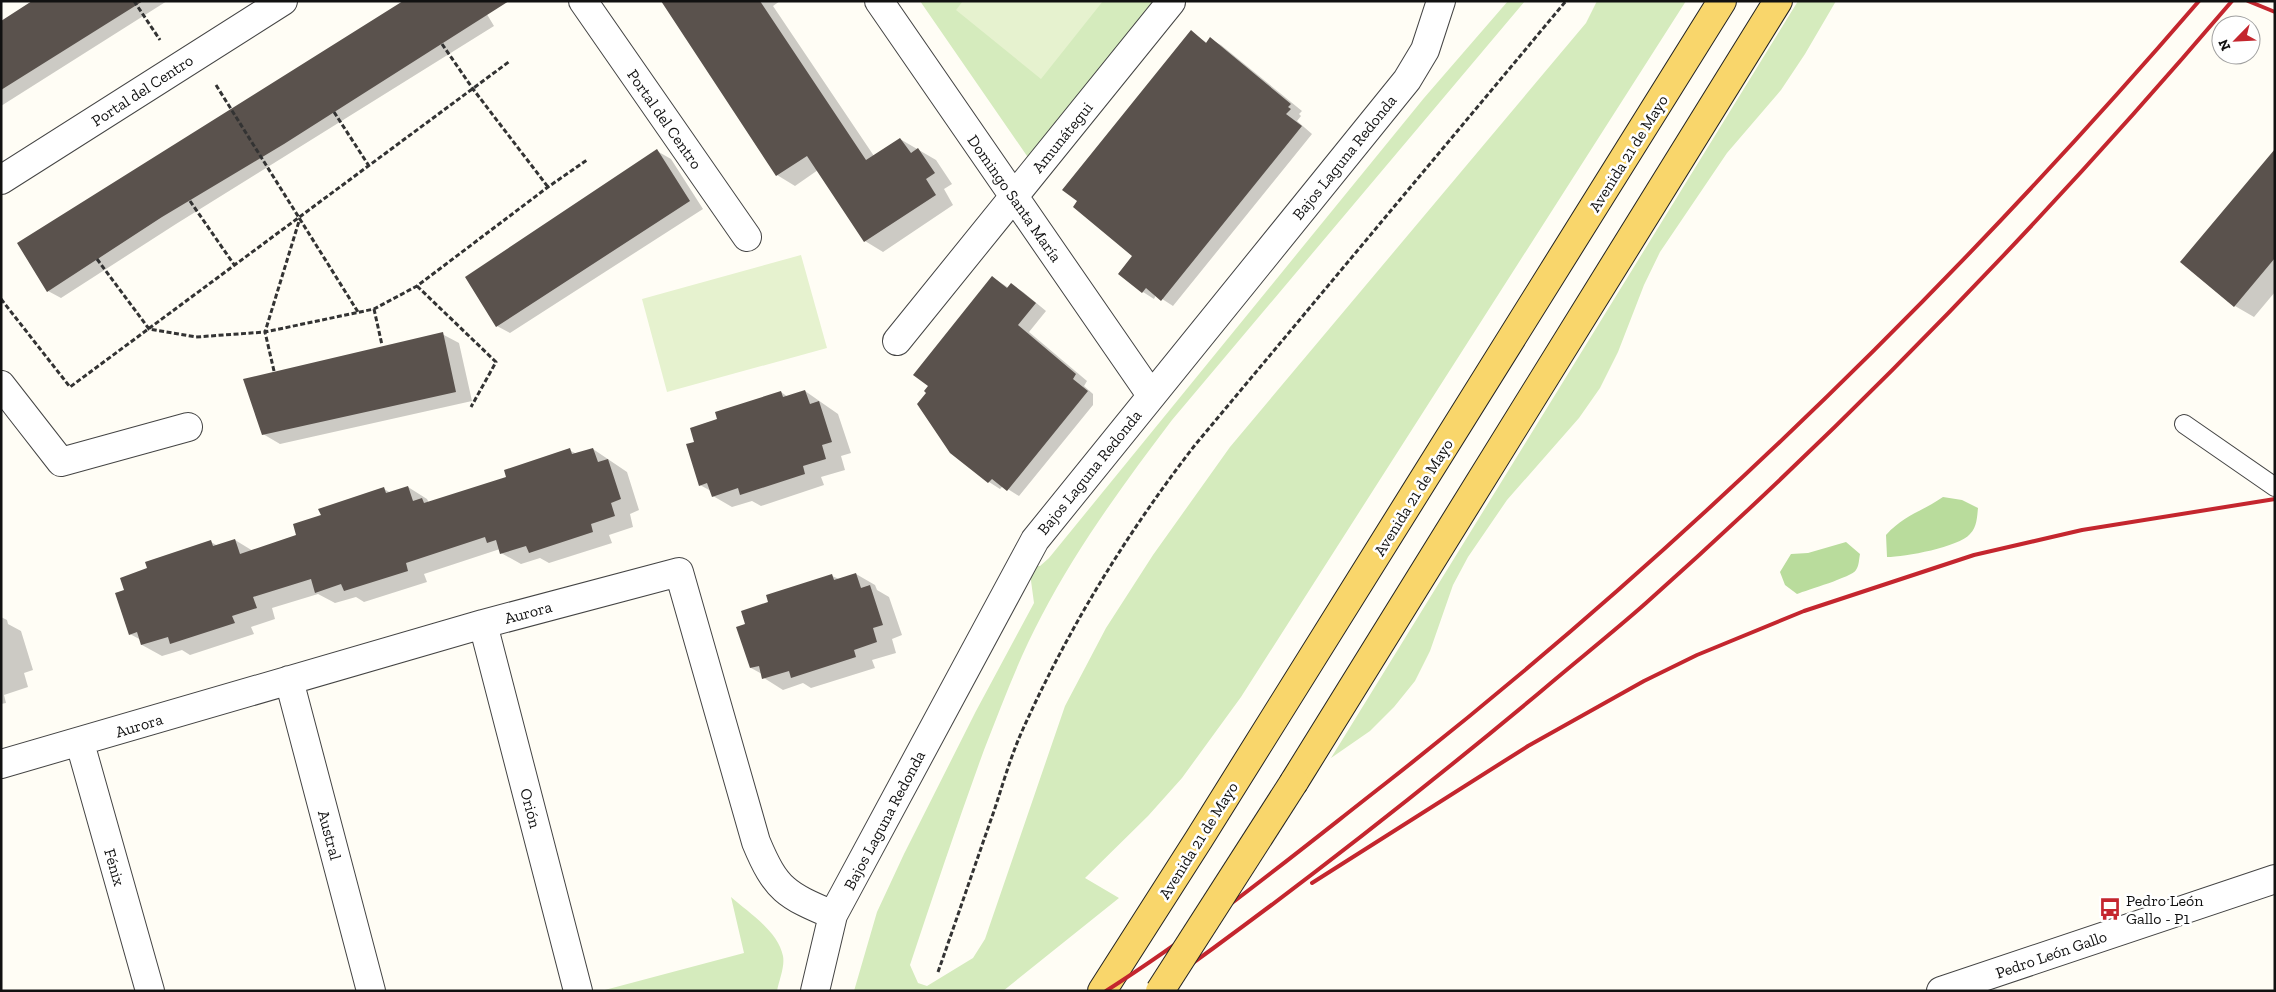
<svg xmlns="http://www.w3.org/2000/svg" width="2276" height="992" font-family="'Zilla Slab',serif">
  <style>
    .green { fill: #d5ebbd }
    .forest { fill: #b9dc9c }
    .pitch { fill: #e6f2cf }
    .shadow { fill: #0003 }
    .building { fill: #5a524d }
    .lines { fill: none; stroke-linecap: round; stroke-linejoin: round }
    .service-casing { stroke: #444; stroke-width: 20 }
    .minor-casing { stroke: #444; stroke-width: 30 }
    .tertiary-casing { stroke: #444; stroke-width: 30 }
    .primary-casing { stroke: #222; stroke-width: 30 }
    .path { stroke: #333; stroke-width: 3; stroke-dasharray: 5 2.5; stroke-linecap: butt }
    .service { stroke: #fff; stroke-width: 18 }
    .minor { stroke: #fff; stroke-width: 28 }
    .tertiary { stroke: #fff; stroke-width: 28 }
    .primary { stroke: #f9d66b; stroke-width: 28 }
    .rail { stroke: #c4262e; stroke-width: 4 }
    .primary-bridge-casing { stroke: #222; stroke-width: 30; stroke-linecap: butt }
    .primary-bridge { stroke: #f9d66b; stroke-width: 28 }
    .labels { text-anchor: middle; stroke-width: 5; stroke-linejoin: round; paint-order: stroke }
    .street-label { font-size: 16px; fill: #111; stroke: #fff }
    .poi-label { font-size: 16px; fill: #111; stroke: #fff; text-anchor: start }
  </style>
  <rect width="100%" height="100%" fill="#fffdf5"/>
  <!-- green -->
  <path class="green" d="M 920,1 L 1172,1 L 1036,169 Z
    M 1508,1 L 1525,1 L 1172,420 C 1125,482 1078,546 1042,615 C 1019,658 1002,704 984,750 C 958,821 934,893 910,965 L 918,983 L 927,986 L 973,958 L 985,939 L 1065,706 L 1106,628 L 1153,555 L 1230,447 L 1586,23 L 1597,1 L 1686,1 L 1241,697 L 1182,778 L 1148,816 L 1085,878 L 1119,898 L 1003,991 L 854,991 L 877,912 L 904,854 L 976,711 L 1034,603 L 1029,566 L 1040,566 L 1049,558 L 1424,98 Z
    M 1798,1 L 1836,1 L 1805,54 L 1781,90 L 1727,153 L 1660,252 L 1644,285 L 1618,352 L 1600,388 L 1579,418 L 1507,500 L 1468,557 L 1453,585 L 1430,651 L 1415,681 L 1394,707 L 1370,731 L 1331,758 Z
    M 731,897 C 749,913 778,931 783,956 C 785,967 779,980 777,991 L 601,991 L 744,953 Z"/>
  <!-- forest -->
  <path class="forest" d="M 1943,497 L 1962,500 L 1978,508 C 1977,517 1977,527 1970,534 C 1959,547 1905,557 1887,557 L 1886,535 C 1904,515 1921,512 1943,497 Z
    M 1846,542 L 1860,554 C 1859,559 1859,566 1856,570 C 1852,577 1807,590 1797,594 L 1785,585 L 1780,572 L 1791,554 L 1808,553 Z"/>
  <!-- pitch -->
  <path class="pitch" d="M 963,1 L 1103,1 L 1041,79 L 956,10 Z
    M 801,255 L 827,348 L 667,392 L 642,299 Z"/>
  <!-- shadow -->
  <path class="shadow" d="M 35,1 L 167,1 L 1,106 L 1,23 Z
    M 479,1 L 494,26 L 176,224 L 61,298 L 48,291 Z
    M 662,1 L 780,1 L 773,6 L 874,156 L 900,139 L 936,160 L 952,184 L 944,189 L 953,205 L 883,252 L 865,241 L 818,170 L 795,186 L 777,175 Z
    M 1191,32 L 1207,43 L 1210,39 L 1221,45 L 1302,111 L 1299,114 L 1301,116 L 1297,121 L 1312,134 L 1173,306 L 1156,295 L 1154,299 L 1143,292 L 1119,273 L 1133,256 Z
    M 657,151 L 671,159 L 703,209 L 510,333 L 497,326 Z
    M 2275,151 L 2275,292 L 2254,317 L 2235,306 Z
    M 993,278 L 1009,288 L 1012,285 L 1023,292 L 1046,311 L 1029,332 L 1087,381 L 1084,386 L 1093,394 L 1093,405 L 1019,496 L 1003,486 L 1000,489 L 989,482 L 951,451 L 928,393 Z
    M 442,334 L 459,343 L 472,401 L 280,444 L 263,434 Z
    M 805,391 L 838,414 L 851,453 L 841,456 L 845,470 L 821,477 L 824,485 L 761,506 L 752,501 L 732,507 L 713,496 L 711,491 L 700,485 L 696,442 L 719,420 L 781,392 L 788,397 Z
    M 593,449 L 627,472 L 639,510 L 630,514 L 633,527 L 609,535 L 612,543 L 549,563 L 540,558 L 521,564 L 501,553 L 500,549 L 424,574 L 427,582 L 364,602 L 356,597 L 335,603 L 318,594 L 272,608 L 275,619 L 251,627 L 254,634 L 190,655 L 182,650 L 162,656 L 142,645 L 141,640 L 130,634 L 126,591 L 211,542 L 218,546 L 235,540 L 253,551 L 298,536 L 322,516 L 384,489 L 391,493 L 408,487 L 427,499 L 429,503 L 507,478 L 569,450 L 577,454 Z
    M 856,574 L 875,585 L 877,590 L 889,597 L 902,635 L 892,639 L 896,653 L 872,660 L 875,668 L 811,688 L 803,683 L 783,690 L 764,678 L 762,674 L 751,668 L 747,625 L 770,603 L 832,576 L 839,579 Z
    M 1,617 L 7,620 L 8,624 L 21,631 L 33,670 L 24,673 L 28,687 L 4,695 L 6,703 L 1,704 Z"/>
  <!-- building -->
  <path class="building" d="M 32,1 L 143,1 L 1,90 L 1,21 Z
    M 403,1 L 509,1 L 284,144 L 162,217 L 47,292 L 17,243 Z
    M 661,1 L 760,1 L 866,160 L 900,138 L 911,153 L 918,148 L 935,173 L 926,179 L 936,195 L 864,242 L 807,156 L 776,176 Z
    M 1191,30 L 1206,43 L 1210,37 L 1291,104 L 1288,107 L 1291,109 L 1286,114 L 1302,126 L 1161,301 L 1146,288 L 1142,293 L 1118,274 L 1132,256 L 1073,207 L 1077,201 L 1062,190 Z
    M 657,149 L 690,201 L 496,327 L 465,277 Z
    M 2275,149 L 2275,258 L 2234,307 L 2180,262 Z
    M 992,276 L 1007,288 L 1011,283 L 1036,303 L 1018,325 L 1076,374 L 1073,379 L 1088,391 L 1007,491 L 992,479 L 988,483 L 950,453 L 917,404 L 926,393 L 924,391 L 928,386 L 913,375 Z
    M 443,332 L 456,392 L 262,435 L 243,379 Z
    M 805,390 L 810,404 L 819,401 L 832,442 L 822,445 L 826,459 L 803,466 L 805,474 L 740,495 L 738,488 L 712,497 L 707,483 L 699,486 L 686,444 L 694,442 L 690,428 L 717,419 L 715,412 L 781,391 L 783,397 Z
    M 570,448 L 572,454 L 593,448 L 598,462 L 608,459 L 621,499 L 611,503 L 615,516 L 591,524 L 593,532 L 529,553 L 526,546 L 500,554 L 496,540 L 487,543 L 485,537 L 406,563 L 408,571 L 344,591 L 341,584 L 315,593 L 311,579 L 253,597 L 257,608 L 232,616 L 235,623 L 170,644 L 168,637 L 141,645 L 137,632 L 129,635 L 115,593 L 124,590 L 120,578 L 147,568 L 145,562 L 211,540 L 213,546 L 235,539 L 240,554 L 296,535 L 293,524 L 321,515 L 318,509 L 384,487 L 386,493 L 408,486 L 413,501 L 422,498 L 424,503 L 506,477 L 504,470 Z
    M 856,573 L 861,588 L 870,585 L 883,625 L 873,628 L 877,642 L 854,650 L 856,657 L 791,678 L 789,671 L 762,679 L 759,666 L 750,668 L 736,627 L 745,624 L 741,611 L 768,602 L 766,595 L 832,574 L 834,580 Z"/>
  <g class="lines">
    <defs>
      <path id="service" d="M 2184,424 L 2275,487"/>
      <path id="minor" d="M 583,1 L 747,237
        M 879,1 L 1151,395
        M 1,180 L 283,1
        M 897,341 L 1171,2
        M 1,385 L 61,462 L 188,427
        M 483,624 L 578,991
        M 289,680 L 371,991
        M 80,743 L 150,991
        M 1,764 L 483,624 L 679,572 L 756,842 C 776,890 786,895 833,915
        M 815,991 L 833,915 L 1035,540 L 1407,80 L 1425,50 L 1441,1"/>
      <path id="tertiary" d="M 1941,991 L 2275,879"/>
      <path id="primary" d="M 1294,782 L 1778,1
        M 1102,991 L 1199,839 L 1722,1"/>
    </defs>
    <!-- service casing -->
    <use href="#service" class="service-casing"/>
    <!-- minor casing -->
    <use href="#minor" class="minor-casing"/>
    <!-- tertiary casing -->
    <use href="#tertiary" class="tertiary-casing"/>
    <!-- primary casing -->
    <use href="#primary" class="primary-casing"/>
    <!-- path -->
    <path class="path" d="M 134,1 L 160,40
      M 442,44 L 473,89 L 548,187
      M 216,85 L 358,312
      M 334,112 L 369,166
      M 190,201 L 235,266
      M 97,259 L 149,329 L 196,337 L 265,332 L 374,309 L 417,286 L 548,187 L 587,160
      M 417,286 L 496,362 L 471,407
      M 1,299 L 70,387 L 510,61
      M 374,309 L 382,345
      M 274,371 L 265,332 L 300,218
      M 938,972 C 957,918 975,865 994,811 C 1003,784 1011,755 1023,729 C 1069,627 1127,533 1195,445 L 1566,1"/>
    <!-- service -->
    <use href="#service" class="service"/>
    <!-- minor -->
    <use href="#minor" class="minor"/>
    <!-- tertiary -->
    <use href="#tertiary" class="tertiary"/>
    <!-- primary -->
    <use href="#primary" class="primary"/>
    <!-- rail -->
    <path class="rail" d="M 2248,1 L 2275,12
      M 1312,883 L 1528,746 L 1644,681 L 1697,655 L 1804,611 L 1974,555 L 2082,530 L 2275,499
      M 1106,991 C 1205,928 1295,854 1386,783 C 1683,550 1953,286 2199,1
      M 1154,991 C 1286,897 1414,797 1539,693 C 1574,663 1611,634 1646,603 C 1854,418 2051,213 2232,1"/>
    <defs>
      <path id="primary-bridge" d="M 1160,991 L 1294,782"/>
    </defs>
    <!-- primary-bridge casing -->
    <use href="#primary-bridge" class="primary-bridge-casing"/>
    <!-- primary-bridge -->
    <use href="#primary-bridge" class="primary-bridge"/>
  </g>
  <!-- icons -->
  <defs>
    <symbol id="bus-bare" viewBox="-9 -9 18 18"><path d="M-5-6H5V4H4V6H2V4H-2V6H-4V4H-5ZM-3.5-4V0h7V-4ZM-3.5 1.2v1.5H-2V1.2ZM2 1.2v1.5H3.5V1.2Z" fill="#c4262e" stroke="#fff" stroke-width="2.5" paint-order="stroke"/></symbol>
  </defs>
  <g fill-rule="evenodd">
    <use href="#bus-bare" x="2094" y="893" width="32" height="32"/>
  </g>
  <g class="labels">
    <!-- street labels -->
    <g class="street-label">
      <text transform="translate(142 90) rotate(-33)" y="6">Portal del Centro</text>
      <text transform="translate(665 119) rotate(55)" y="6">Portal del Centro</text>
      <text transform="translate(1062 137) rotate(-51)" y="6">Amunátegui</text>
      <text transform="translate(1628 153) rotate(-58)" y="6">Avenida 21 de Mayo</text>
      <text transform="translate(1344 157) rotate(-51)" y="6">Bajos Laguna Redonda</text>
      <text transform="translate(1015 198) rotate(55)" y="6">Domingo Santa María</text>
      <text transform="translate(1089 472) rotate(-51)" y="6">Bajos Laguna Redonda</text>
      <text transform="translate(1413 497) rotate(-58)" y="6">Avenida 21 de Mayo</text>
      <text transform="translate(528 612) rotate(-15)" y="6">Aurora</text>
      <text transform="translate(139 725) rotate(-17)" y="6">Aurora</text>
      <text transform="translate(531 808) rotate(75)" y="6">Orión</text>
      <text transform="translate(884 820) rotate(-62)" y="6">Bajos Laguna Redonda</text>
      <text transform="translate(330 835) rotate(75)" y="6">Austral</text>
      <text transform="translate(1198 840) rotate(-58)" y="6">Avenida 21 de Mayo</text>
      <text transform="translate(115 867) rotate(74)" y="6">Fénix</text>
      <text transform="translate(2051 954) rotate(-19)" y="6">Pedro León Gallo</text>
    </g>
    <!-- poi labels -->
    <g class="poi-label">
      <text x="2126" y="906">Pedro León<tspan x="2126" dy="18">Gallo - P1</tspan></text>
    </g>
  </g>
  <!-- border -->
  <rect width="2276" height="992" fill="none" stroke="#111111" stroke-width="5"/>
  <!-- north arrow -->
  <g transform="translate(2236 40) rotate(246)"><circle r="24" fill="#ffffff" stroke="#a0a0a0"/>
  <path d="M0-4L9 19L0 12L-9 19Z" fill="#c4262e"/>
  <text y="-8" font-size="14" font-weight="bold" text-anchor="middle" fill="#111111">N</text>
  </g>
</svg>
